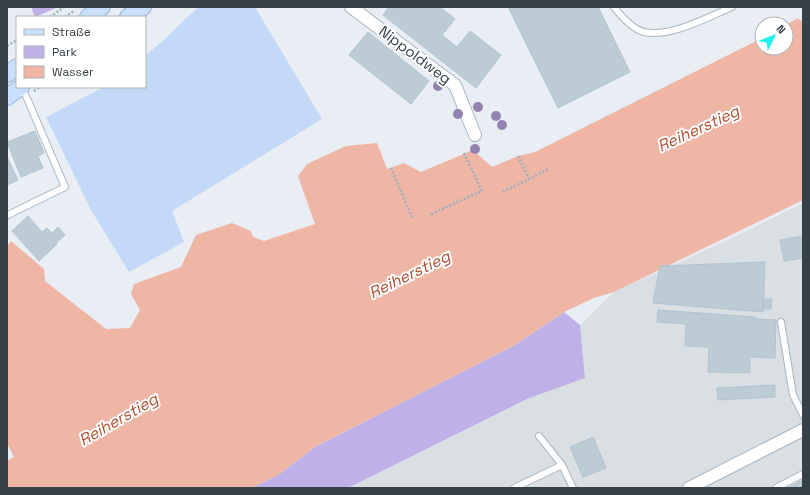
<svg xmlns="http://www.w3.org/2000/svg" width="810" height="495" font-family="'Space Grotesk',sans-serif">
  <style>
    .industrial { fill: #d9dfe3 }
    .green { fill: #bfb1e7 }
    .sand { fill: #c4d9f7 }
    .water { fill: #efb5a5 }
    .building { fill: #bdcbd5; stroke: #b1c3d0 }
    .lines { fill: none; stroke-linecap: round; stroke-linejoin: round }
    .lane-casing { stroke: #aab6bf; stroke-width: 8 }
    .street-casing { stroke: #aab6bf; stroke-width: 14 }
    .secondary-casing { stroke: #98b3d3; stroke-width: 18 }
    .path { stroke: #9cb0c0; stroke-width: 2.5; stroke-dasharray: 2 2; stroke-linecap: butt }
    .lane { stroke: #fff; stroke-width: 6 }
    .street { stroke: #fff; stroke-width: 12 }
    .secondary { stroke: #c8dffe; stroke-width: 16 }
    .tree { fill: #9282af }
    .labels { text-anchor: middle; stroke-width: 4; stroke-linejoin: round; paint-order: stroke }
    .street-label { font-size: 15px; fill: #364047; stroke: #fff }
    .water-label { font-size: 16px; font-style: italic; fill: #b14e31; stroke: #fff }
  </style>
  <rect width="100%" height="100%" fill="#e8eef3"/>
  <!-- industrial -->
  <path class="industrial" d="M 803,203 L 803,488 L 348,488 L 527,399 L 585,378 L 580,325 L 614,292 L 734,237 Z"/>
  <!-- green -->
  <path class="green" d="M 31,7 L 58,7 L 35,17 Z
    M 564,312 L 580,325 L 585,378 L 527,399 L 348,488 L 252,488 L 278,475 L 315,447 L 513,346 Z"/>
  <!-- sand -->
  <path class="sand" d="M 198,7 L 255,7 L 322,119 L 172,211 L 184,242 L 129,272 L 91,210 L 46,117 L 104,87 L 145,87 L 145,56 L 164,40 Z"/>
  <!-- water -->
  <path class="water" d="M 798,18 L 801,21 L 803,20 L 803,200 L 614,292 L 594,298 L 564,312 L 513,346 L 315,447 L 278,475 L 252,488 L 7,488 L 7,461 L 14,457 L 7,443 L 7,247 L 11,241 L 44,269 L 45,281 L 106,329 L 130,328 L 140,310 L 131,294 L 134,284 L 181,267 L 196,235 L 232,223 L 251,231 L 253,237 L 264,241 L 315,224 L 298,176 L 307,164 L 346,146 L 377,143 L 387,169 L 404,163 L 421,172 L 473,150 L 492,167 L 518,156 L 535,152 L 762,38 L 762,48 L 786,48 L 786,25 Z"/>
  <!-- building -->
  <path class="building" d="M 389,7 L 440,7 L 455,19 L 442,35 L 457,47 L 470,31 L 501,55 L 476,88 L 383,15 Z
    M 508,7 L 598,7 L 630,72 L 558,108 Z
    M 368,32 L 429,81 L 411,104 L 349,55 Z
    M 35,131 L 44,153 L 38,156 L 43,168 L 21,177 L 7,142 Z
    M 7,157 L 18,180 L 7,185 Z
    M 28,216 L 42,232 L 47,228 L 52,233 L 58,227 L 65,235 L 56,243 L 57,244 L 39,261 L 12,231 Z
    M 803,236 L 803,258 L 784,261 L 780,240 Z
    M 765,262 L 763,312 L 653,303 L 660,266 Z
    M 764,299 L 772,299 L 771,309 L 764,309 Z
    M 658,310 L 755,317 L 755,319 L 776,320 L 775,358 L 750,357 L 750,373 L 708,372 L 709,347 L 685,346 L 686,324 L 657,322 Z
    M 775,385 L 775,397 L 718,400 L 717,388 Z
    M 593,437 L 606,468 L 583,477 L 570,447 Z
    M 803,480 L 803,488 L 788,488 Z"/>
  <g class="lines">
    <defs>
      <path id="lane" d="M 614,7 C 621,16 632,29 644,32 C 670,38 708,17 732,7
        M 8,215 L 65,187 L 26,96 L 21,87
        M 781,322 L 793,395 L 803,415
        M 539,436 L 562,465 L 573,488
        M 514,488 L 562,465
        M 776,488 L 803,474"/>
      <path id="street" d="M 351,7 L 455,85 L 475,135
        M 689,488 L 803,430"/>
      <path id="secondary" d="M 88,17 L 102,7
        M 128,17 L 143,7
        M 7,74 L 17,67
        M 7,97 L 21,87"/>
    </defs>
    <!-- lane casing -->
    <use href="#lane" class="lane-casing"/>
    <!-- street casing -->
    <use href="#street" class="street-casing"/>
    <!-- secondary casing -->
    <use href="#secondary" class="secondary-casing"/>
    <!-- path -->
    <path class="path" d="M 50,17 L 64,7
      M 65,17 L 75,10
      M 7,46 L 17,40
      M 34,91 L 40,87
      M 518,156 L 529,179
      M 391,168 L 412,217
      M 503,192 L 549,169
      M 431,214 L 482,191 L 464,153"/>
    <!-- lane -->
    <use href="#lane" class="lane"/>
    <!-- street -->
    <use href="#street" class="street"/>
    <!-- secondary -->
    <use href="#secondary" class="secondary"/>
  </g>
  <!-- trees -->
  <g class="tree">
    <circle cx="438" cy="86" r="5"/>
    <circle cx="478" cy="107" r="5"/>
    <circle cx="458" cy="114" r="5"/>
    <circle cx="496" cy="116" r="5"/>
    <circle cx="502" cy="125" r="5"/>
    <circle cx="475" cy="149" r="5"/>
  </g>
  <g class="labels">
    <!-- street labels -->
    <g class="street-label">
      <text transform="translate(415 55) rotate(37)" y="5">Nippoldweg</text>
    </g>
    <!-- water labels -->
    <g class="water-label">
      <text transform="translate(698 128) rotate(-25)" y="6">Reiherstieg</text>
      <text transform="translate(409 274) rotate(-26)" y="6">Reiherstieg</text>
      <text transform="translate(118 419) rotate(-30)" y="6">Reiherstieg</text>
    </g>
  </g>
  <!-- border -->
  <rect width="810" height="495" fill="none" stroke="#364047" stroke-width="16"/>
  <!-- legend -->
  <rect x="16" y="16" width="130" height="72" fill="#ffffff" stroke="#afb3b5"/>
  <rect x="24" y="29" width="20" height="6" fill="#c8dffe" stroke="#afb3b5"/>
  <text x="52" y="36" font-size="12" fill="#364047">Straße</text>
  <rect x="24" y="46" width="20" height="12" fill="#bfb1e7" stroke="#afb3b5"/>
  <text x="52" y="56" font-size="12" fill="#364047">Park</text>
  <rect x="24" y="66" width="20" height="12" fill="#efb5a5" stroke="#afb3b5"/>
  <text x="52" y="76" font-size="12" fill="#364047">Wasser</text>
  <!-- north arrow -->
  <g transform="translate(774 36) rotate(47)"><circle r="19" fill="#ffffff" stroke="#afb3b5"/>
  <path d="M0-3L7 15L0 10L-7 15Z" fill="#1cf6ed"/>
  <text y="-6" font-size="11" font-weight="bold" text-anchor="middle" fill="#364047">N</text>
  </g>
</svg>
